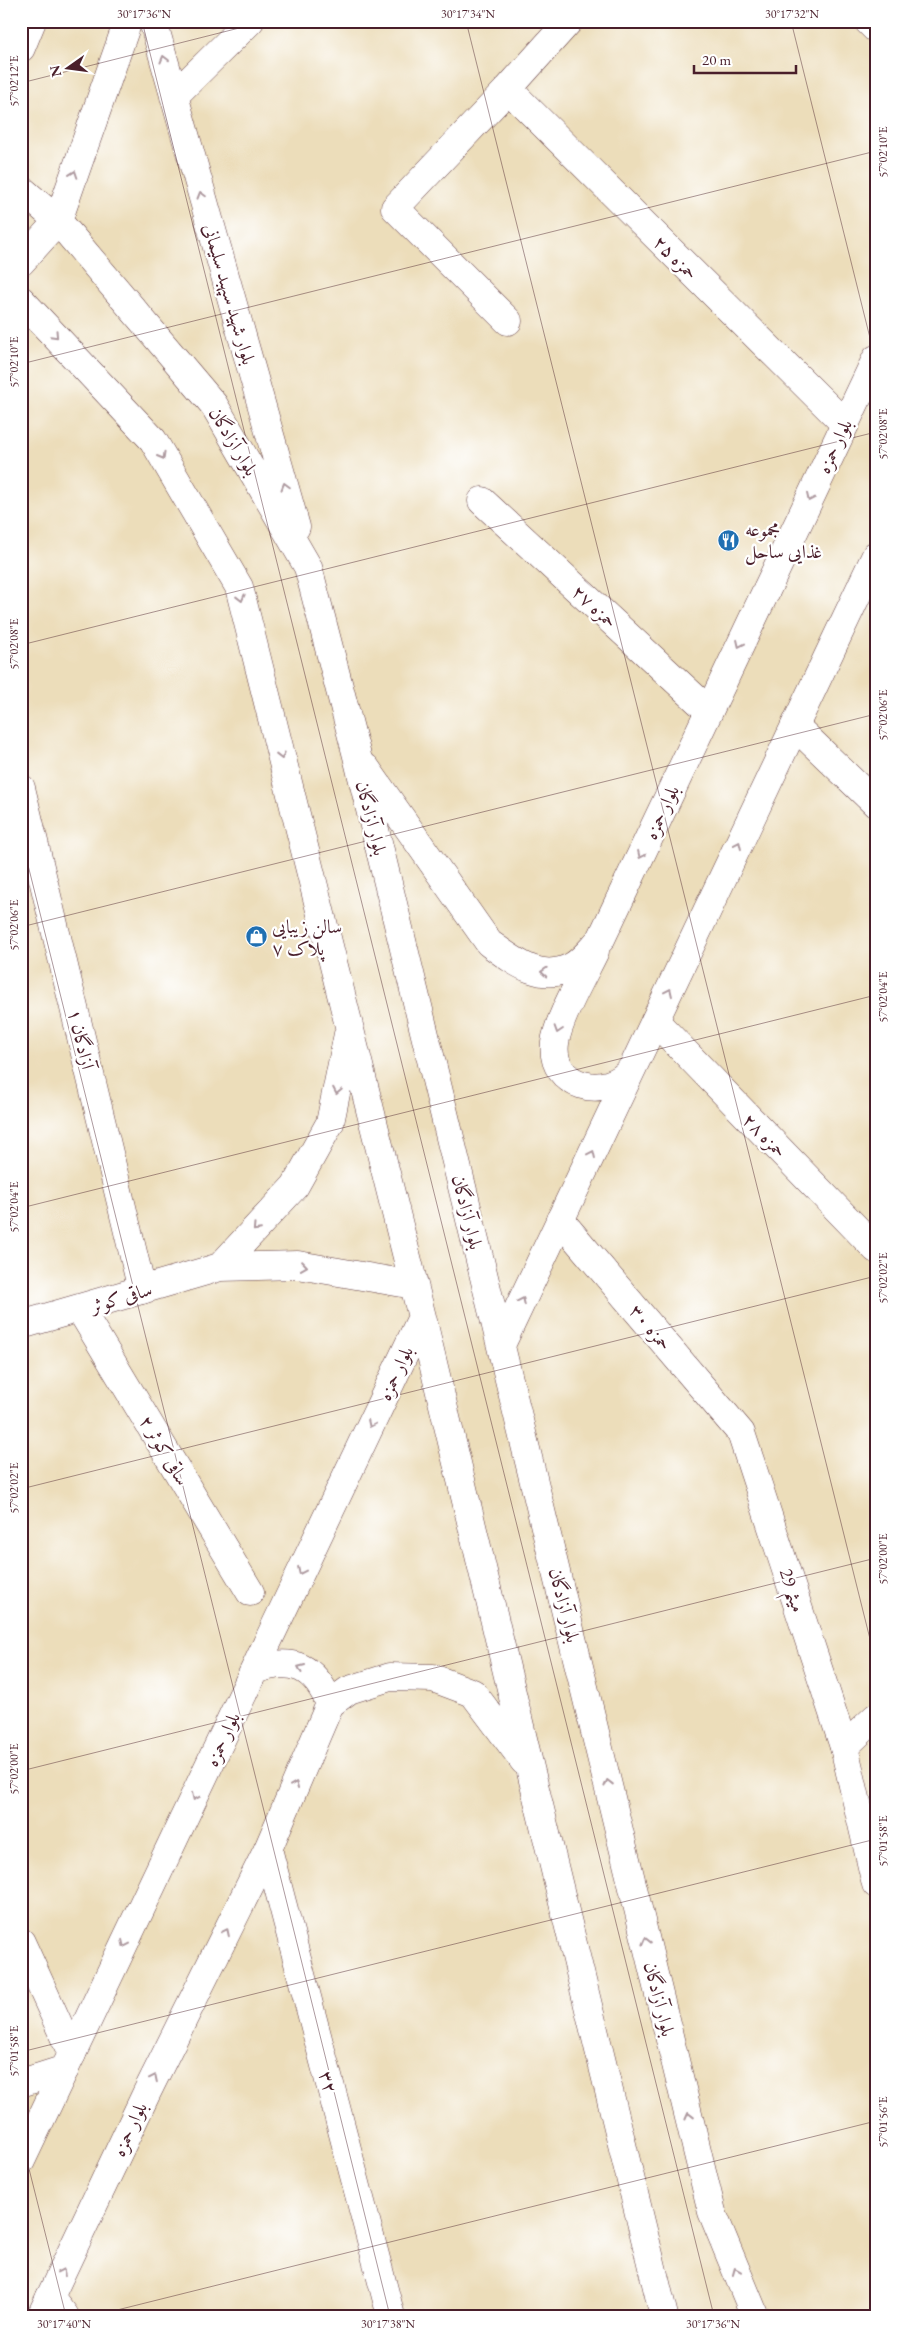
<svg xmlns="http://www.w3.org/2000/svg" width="897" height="2337" font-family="'EB Garamond',Amiri,serif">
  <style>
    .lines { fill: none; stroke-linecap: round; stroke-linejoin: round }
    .street-casing { stroke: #623c40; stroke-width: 29 }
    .secondary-casing { stroke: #623c40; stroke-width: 29 }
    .street { stroke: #fff; stroke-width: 28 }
    .secondary { stroke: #fff; stroke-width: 28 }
    .oneway { stroke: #ae9aa0 }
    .ticks { fill: none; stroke: #4a1f2b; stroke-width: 1; stroke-opacity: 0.45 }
    .labels { text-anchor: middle; stroke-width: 4.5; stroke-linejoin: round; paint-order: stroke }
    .street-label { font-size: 19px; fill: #4a1f2b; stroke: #fff }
    .poi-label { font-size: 19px; fill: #4a1f2b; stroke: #fff; text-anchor: start }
    .neatline { fill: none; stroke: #4a1f2b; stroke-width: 2 }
    .ticks-label { font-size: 12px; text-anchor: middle; fill: #4a1f2b }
  </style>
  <rect width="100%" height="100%" fill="#fff"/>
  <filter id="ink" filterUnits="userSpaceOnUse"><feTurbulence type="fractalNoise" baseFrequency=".02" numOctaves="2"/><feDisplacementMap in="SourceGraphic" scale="10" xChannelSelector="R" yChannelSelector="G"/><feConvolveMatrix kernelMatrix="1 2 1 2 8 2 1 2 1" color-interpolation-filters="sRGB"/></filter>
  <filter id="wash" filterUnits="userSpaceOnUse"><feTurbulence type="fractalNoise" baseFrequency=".0096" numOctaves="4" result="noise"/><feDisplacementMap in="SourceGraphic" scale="20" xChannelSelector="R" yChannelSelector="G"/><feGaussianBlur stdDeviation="1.12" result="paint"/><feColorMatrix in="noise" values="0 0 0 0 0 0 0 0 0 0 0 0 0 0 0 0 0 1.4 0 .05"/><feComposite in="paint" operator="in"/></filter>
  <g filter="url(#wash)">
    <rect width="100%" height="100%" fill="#ecddba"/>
  </g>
  <g filter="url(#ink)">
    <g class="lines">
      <defs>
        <path id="street" d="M 868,21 L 876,29
          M 508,89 L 845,424
          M 508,321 L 395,208 L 508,89 L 569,21
          M 482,501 L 709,711
          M 795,726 L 876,804
          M 21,788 L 142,1290
          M 655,1021 L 876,1249
          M 560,1220 L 741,1433 L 844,1747 L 876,1884
          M 80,1309 L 250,1592
          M 268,1849 L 391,2316
          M 21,1942 L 72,2054
          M 21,2083 L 65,2069
          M 50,2297 L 65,2316"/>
        <path id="secondary" d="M 153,21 L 296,527
          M 21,48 L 32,21
          M 174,96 L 250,21
          M 21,189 L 58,221 L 214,405 L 308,567 L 357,756 L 712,2212 L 755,2316
          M 21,262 L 58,221 L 128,21
          M 21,300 L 153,440 L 239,587 L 422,1317 L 530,1768 L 664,2316
          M 366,768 L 489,943 C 514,961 541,984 573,966 C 583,960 593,947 601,939 L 876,359
          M 595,951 C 584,974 558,1019 555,1043 C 549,1087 607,1102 632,1068
          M 220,1267 L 295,1186 L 330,1123 L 348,1034
          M 21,1325 L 220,1267 L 298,1265 L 414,1285
          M 501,1345 L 876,555
          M 255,1670 C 293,1656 315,1667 330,1704
          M 844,1747 L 876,1717
          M 21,2161 L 422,1317
          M 41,2316 L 147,2092 L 268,1849 L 330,1704 L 349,1690 L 390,1677 L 433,1678 L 473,1693 L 524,1761"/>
      </defs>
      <!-- street casing -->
      <use href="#street" class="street-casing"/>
      <!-- secondary casing -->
      <use href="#secondary" class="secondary-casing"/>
      <!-- street -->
      <use href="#street" class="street"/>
      <!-- secondary -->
      <use href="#secondary" class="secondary"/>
    </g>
    <!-- one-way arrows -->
    <defs><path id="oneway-chevron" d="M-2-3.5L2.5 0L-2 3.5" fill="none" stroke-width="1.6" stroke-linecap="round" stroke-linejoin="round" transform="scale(1.25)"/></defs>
    <g class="oneway">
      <use href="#oneway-chevron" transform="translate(164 59) rotate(-105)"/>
      <use href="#oneway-chevron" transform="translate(74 174) rotate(-71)"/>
      <use href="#oneway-chevron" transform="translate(201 195) rotate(-106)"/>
      <use href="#oneway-chevron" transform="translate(55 335) rotate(47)"/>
      <use href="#oneway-chevron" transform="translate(162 456) rotate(60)"/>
      <use href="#oneway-chevron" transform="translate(285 486) rotate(-106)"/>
      <use href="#oneway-chevron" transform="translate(810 498) rotate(115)"/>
      <use href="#oneway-chevron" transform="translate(241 598) rotate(76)"/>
      <use href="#oneway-chevron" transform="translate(740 644) rotate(115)"/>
      <use href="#oneway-chevron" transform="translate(281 756) rotate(76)"/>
      <use href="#oneway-chevron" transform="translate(738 845) rotate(-65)"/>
      <use href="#oneway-chevron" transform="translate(641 855) rotate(115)"/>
      <use href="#oneway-chevron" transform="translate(544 972) rotate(-177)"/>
      <use href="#oneway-chevron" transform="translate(669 992) rotate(-65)"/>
      <use href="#oneway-chevron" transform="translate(558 1030) rotate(108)"/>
      <use href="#oneway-chevron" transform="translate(337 1091) rotate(101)"/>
      <use href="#oneway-chevron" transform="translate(592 1154) rotate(-65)"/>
      <use href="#oneway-chevron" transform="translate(256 1228) rotate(133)"/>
      <use href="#oneway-chevron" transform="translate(304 1266) rotate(8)"/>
      <use href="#oneway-chevron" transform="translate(522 1301) rotate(-65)"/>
      <use href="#oneway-chevron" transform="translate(371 1424) rotate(115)"/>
      <use href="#oneway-chevron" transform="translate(301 1571) rotate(115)"/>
      <use href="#oneway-chevron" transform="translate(301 1668) rotate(-156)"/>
      <use href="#oneway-chevron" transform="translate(608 1783) rotate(-104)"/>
      <use href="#oneway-chevron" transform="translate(295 1785) rotate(-67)"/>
      <use href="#oneway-chevron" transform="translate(195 1797) rotate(115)"/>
      <use href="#oneway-chevron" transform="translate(226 1932) rotate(-64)"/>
      <use href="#oneway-chevron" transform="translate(646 1941) rotate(-104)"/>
      <use href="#oneway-chevron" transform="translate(125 1944) rotate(115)"/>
      <use href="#oneway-chevron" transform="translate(154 2078) rotate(-64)"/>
      <use href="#oneway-chevron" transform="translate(689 2116) rotate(-104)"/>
      <use href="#oneway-chevron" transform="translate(736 2271) rotate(-112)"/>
      <use href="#oneway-chevron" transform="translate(62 2272) rotate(-65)"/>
    </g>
  </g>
  <!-- ticks -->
  <path class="ticks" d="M 142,21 L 714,2316M 466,21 L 876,1663M 791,21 L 876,362M 21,83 L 267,21M 21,364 L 876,151M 21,645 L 876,432M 21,837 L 390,2316M 21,927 L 876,714M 21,1208 L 876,995M 21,1489 L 876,1276M 21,1771 L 876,1558M 21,2052 L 876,1839M 21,2137 L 66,2316M 93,2316 L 876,2121"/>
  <!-- icons -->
  <defs>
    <symbol id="restaurant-disc" viewBox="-11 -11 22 22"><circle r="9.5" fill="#1f6fb2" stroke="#fff"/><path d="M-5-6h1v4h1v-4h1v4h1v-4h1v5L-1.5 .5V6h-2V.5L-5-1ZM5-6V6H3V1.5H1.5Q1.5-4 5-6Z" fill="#fff"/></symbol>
    <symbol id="shop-disc" viewBox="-11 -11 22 22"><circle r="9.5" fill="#1f6fb2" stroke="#fff"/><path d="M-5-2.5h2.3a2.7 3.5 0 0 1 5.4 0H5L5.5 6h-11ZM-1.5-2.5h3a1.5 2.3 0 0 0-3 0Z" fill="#fff"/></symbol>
  </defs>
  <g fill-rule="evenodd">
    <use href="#restaurant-disc" x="716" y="528" width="25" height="25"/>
    <use href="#shop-disc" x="244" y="924" width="25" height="25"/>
  </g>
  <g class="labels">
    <!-- street labels -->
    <g class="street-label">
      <text transform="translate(676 257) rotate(45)" y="7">حمزه ۲۵</text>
      <text transform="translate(230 294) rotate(74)" y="7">بلوار شهید سپهبد سلیمانی</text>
      <text transform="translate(234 441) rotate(59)" y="7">بلوار آزادگان</text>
      <text transform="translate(834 446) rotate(-65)" y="7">بلوار حمزه</text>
      <text transform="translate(595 606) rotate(43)" y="7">حمزه ۲۷</text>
      <text transform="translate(661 812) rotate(-65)" y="7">بلوار حمزه</text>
      <text transform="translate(372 818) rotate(76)" y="7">بلوار آزادگان</text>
      <text transform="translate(82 1039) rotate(77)" y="7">آزادگان ۱</text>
      <text transform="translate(765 1135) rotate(46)" y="7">حمزه ۲۸</text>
      <text transform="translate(468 1212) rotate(76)" y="7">بلوار آزادگان</text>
      <text transform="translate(121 1297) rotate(-17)" y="7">ساقی کوثر</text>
      <text transform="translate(651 1327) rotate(50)" y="7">حمزه ۳۰</text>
      <text transform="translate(395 1373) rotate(-65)" y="7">بلوار حمزه</text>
      <text transform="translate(165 1450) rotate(59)" y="7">ساقی کوثر ۲</text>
      <text transform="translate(793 1590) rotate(72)" y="7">میثم 29</text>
      <text transform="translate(565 1605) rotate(76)" y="7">بلوار آزادگان</text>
      <text transform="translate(222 1739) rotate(-65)" y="7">بلوار حمزه</text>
      <text transform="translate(660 1999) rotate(76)" y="7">بلوار آزادگان</text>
      <text transform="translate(329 2082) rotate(75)" y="7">۳۲</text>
      <text transform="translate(129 2129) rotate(-65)" y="7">بلوار حمزه</text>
    </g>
    <!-- poi labels -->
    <g class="poi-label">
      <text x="745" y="536">مجموعه<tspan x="745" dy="22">غذایی ساحل</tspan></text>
      <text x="272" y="933">سالن زیبایی<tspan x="272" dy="22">پلاک ۷</tspan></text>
    </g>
  </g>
  <!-- margin -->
  <rect width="897" height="2337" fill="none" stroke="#fff" stroke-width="55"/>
  <!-- north arrow -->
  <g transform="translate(68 68) rotate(256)" stroke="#ffffff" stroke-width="4" paint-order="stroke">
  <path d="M0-4L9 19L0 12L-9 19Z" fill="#4a1f2b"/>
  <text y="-8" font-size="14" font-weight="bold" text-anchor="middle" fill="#4a1f2b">N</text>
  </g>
  <!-- scale -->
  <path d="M694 65v8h102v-8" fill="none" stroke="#4a1f2b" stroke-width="2.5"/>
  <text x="702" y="65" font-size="15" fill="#4a1f2b" stroke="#ffffff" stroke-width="4" paint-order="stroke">20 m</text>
  <rect x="28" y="28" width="842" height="2282" class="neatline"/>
  <g class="ticks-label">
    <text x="144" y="18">30°17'36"N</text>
    <text x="468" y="18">30°17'34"N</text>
    <text x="792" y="18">30°17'32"N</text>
    <text transform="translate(14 81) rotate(-90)" y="4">57°02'12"E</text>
    <text transform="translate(883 152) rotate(-90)" y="4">57°02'10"E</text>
    <text transform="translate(14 362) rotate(-90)" y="4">57°02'10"E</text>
    <text transform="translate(883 434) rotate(-90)" y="4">57°02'08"E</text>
    <text transform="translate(14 644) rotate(-90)" y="4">57°02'08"E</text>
    <text transform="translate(883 715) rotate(-90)" y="4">57°02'06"E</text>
    <text transform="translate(14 925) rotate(-90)" y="4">57°02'06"E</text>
    <text transform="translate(883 997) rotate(-90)" y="4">57°02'04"E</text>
    <text transform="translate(14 1207) rotate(-90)" y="4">57°02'04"E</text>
    <text transform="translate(883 1278) rotate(-90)" y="4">57°02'02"E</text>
    <text transform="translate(14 1488) rotate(-90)" y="4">57°02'02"E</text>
    <text transform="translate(883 1559) rotate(-90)" y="4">57°02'00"E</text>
    <text transform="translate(14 1769) rotate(-90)" y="4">57°02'00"E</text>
    <text transform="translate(883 1841) rotate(-90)" y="4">57°01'58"E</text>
    <text transform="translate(14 2051) rotate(-90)" y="4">57°01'58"E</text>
    <text transform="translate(883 2122) rotate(-90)" y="4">57°01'56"E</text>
    <text x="64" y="2328">30°17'40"N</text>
    <text x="388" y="2328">30°17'38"N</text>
    <text x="713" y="2328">30°17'36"N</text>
  </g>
</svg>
